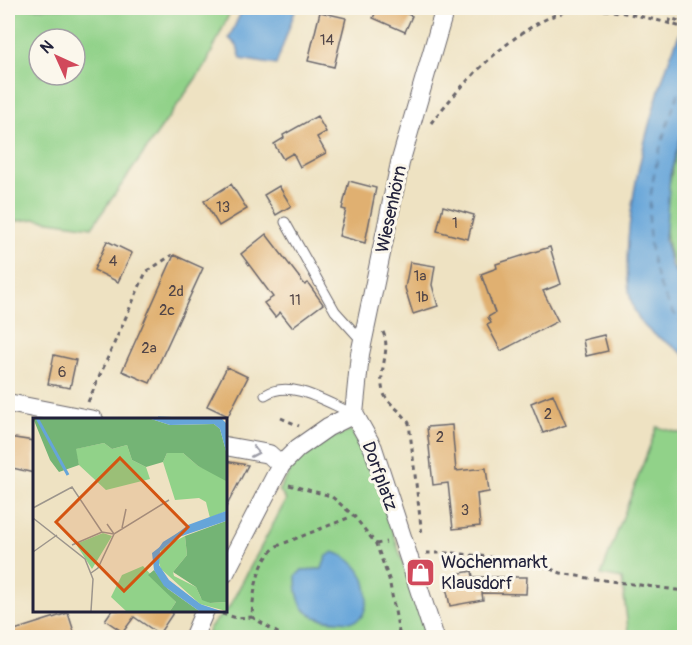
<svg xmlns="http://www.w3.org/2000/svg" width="692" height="645" font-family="Pangolin,sans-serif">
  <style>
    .green { fill: #91d289; stroke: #5a7a62; stroke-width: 1.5; fill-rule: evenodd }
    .water { fill: #66a5d9; stroke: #44648a; stroke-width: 1.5 }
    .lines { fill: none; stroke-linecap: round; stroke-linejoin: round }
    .ferry { stroke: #3d567a; stroke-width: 1.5; stroke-dasharray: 8 6; stroke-linecap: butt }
    .building { fill: #e0b071 }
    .lane-casing { stroke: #69656a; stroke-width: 11 }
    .street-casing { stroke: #69656a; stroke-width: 20 }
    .path { stroke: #69656a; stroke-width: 3; stroke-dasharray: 4.5 4.5; stroke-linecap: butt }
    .lane { stroke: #fff; stroke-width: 9 }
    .street { stroke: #fff; stroke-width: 18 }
    .oneway { stroke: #9c9ca7 }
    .labels { text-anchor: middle; stroke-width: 6; stroke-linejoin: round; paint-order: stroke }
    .number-label { font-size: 15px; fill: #524648 }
    .street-label { font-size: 18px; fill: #22223b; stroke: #fbf7ec }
    .poi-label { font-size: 18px; fill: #22223b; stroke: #fbf7ec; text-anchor: start }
    .inset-river { fill: none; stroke: #66a5d9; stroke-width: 3 }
    .inset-road { fill: none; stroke: #9c958c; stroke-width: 1.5 }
    .view { fill: #d45411; fill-opacity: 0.15; stroke: #d45411; stroke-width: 3 }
    .inset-edge { fill: none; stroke: #22223b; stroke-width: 3 }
  </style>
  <rect width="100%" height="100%" fill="#fbf7ec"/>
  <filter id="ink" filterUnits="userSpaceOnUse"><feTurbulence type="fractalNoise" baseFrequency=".0167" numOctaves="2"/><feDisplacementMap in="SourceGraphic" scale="12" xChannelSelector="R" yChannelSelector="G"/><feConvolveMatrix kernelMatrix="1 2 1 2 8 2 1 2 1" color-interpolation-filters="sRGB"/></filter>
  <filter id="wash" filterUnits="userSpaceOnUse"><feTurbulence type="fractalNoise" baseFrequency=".008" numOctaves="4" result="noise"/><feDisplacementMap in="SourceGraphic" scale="24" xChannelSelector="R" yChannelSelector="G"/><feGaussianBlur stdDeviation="1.35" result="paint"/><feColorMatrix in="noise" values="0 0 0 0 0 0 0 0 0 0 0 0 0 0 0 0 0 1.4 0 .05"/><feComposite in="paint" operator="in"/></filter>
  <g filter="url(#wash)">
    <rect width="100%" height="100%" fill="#eee2c2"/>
    <!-- green -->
    <path class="green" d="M 8,8 L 232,8 L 206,64 L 92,227 L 36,219 L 8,222 ZM 39,39 L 75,39 L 75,75 L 39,75 Z
      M 684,126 L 684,287 C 652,232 668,184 684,126 Z
      M 657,427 L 684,434 L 684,637 L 629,637 L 622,579 L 601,575 Z
      M 351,430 L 370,464 L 428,637 L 207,638 L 209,628 L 229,607 L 286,500 L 279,490 C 301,450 310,447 351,430 ZM 326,557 L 311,616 L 302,570 L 323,569 Z"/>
    <!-- water -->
    <path class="water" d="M 243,8 L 296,8 L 276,65 L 241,59 L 237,46 L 229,38 Z
      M 684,24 L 684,126 L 670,175 L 665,239 L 671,265 L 684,287 L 684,355 C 668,340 647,336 636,314 C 607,257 656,80 684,24 Z
      M 333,552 C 356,559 368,576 367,600 C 366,606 365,613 361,617 C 355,623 347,622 339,621 C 306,620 296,608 296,576 L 302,570 L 322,569 L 326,557 Z"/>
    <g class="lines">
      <!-- ferry -->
      <path class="ferry" d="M 684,80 C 652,156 625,257 684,326"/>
    </g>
    <g id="blocks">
      <!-- building -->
      <path class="building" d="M 378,8 L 394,8 L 412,16 L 405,32 L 373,18 Z
        M 320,12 L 346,18 L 334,67 L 308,61 Z
        M 317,116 L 326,132 L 317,137 L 326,153 L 300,167 L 293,153 L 283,159 L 274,144 L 284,138 L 283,135 Z
        M 349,181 L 376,188 L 365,243 L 339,236 L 346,210 L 342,209 Z
        M 231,184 L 247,209 L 219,226 L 204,201 Z
        M 279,186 L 291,206 L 276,215 L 264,195 Z
        M 443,206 L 474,215 L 468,239 L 437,231 Z
        M 266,234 L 305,285 L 308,283 L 323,304 L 292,327 L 280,312 L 275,317 L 264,303 L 273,297 L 241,254 Z
        M 107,241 L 132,253 L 118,282 L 94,270 Z
        M 550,247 L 561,284 L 543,291 L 558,321 L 501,351 L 487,325 L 491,323 L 488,317 L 495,313 L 481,274 L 497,268 L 496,264 Z
        M 174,255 L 203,268 L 150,383 L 122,371 Z
        M 410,262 L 435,266 L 432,285 L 438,306 L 413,314 L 405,288 Z
        M 604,335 L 608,351 L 586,356 L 583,340 Z
        M 54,355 L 76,360 L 70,388 L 48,384 Z
        M 227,367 L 248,377 L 228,416 L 207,406 Z
        M 553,394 L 566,425 L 543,433 L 531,403 Z
        M 452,425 L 456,471 L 486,468 L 489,492 L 477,494 L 480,526 L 453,529 L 448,483 L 433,485 L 427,427 Z
        M 8,437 L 34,441 L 34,473 L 8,467 Z
        M 225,461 L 248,465 L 225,509 Z
        M 472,571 L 473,577 L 527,577 L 526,594 L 482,593 L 483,600 L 450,606 L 445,582 L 456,580 L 455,574 Z
        M 112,610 L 175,610 L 159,634 L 134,617 L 123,632 L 105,620 Z
        M 68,613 L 76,638 L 8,638 L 8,632 Z"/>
    </g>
  </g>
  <g filter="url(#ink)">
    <use href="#blocks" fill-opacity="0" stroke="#69656a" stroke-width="1.5"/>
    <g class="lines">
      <defs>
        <path id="lane" d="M 285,222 L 335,311 L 363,342
          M 265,395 C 291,378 327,403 352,413"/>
        <path id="street" d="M 8,403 L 94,420
          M 354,414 L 360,354 L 400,163 L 445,8
          M 225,446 L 269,454 L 281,465
          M 225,573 L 281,465 L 298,448 L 328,427 L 354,414 L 373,448 L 435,638
          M 193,638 L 205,610"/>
      </defs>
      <!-- lane casing -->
      <use href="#lane" class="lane-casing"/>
      <!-- street casing -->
      <use href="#street" class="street-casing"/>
      <!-- path -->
      <path class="path" d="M 669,23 L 671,18 L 684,23
        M 431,123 C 463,82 526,13 581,9 C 607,7 660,20 684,28
        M 383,332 C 392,351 376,374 384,394 C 389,405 402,411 409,423 L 422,535
        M 88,402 L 146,272 L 172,255
        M 281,418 L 299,426
        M 289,485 L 331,496 L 354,516 L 376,544 L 389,579 L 400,638
        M 376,544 L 386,542
        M 426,553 L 454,553 L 533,562 L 561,573 L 588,578 L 684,591
        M 222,614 L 237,618 L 252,617
        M 286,638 L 252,617 C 253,594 257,561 277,546 L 353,516"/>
      <!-- lane -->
      <use href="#lane" class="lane"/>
      <!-- street -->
      <use href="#street" class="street"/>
    </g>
    <!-- one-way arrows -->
    <defs><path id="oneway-chevron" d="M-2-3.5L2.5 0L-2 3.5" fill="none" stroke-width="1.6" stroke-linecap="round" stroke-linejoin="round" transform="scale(1.5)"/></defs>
    <use class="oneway" href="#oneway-chevron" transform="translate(255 452) rotate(11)"/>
  </g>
  <!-- icons -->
  <defs>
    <symbol id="shop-square" viewBox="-11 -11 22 22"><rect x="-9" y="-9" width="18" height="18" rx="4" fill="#d1495b" stroke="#fbf7ec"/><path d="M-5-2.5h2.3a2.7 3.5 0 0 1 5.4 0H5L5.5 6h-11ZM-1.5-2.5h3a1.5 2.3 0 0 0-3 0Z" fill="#fff"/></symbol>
  </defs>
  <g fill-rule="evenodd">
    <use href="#shop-square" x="404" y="556" width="33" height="33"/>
  </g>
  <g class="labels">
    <!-- number labels -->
    <g class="number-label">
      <text x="327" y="45">14</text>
      <text x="223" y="212">13</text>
      <text x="455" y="228">1</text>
      <text x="113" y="266">4</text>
      <text x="420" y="281">1a</text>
      <text x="176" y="296">2d</text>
      <text x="422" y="302">1b</text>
      <text x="295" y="305">11</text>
      <text x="167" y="315">2c</text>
      <text x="149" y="353">2a</text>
      <text x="62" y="377">6</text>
      <text x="548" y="419">2</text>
      <text x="440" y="442">2</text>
      <text x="465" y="515">3</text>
    </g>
    <!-- street labels -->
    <g class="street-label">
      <text transform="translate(391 209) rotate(-78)" y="6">Wiesenhörn</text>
      <text transform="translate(380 476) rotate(70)" y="6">Dorfplatz</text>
    </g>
    <!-- poi labels -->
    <g class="poi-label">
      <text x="441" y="568">Wochenmarkt<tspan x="441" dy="21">Klausdorf</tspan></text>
    </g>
  </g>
  <!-- overview -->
  <g transform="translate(33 418)">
    <rect width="194" height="194" fill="#eee2c2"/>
    <path d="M 71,25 L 79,31 L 94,27 L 99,42 L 113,49 L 117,61 L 73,72 L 46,47 L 42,31 ZM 134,35 L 150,35 L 165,48 L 189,58 L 193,63 L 193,93 L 177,100 L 173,84 L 166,80 L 142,82 L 130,44 ZM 70,115 L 79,118 L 59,151 L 43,126 ZM 152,118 L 154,137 L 140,154 L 141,158 L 163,169 L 168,180 L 177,185 L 193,184 L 193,193 L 167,186 L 128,151 L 125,142 L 129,130 ZM 110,148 L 143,184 L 137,193 L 93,193 L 78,179 L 89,157 Z" fill="#91d289"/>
    <path d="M 0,0 L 115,0 L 137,7 L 181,6 L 187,11 L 193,33 L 193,63 L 165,48 L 150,35 L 134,35 L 130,44 L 113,49 L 99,42 L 94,27 L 79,31 L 71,25 L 43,31 L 46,47 L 26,54 L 17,42 ZM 193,103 L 193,184 L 177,185 L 169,182 L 163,169 L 140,154 L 154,137 L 152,118 ZM 121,152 L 135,171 L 166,193 L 137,193 L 143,184 L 115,157 Z" fill="#74b475"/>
    <path d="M 115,0 L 188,0 L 193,5 L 193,33 L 187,11 L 181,6 L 137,7 ZM 193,93 L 193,103 L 143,120 L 127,133 L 126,147 L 136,162 L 167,186 L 188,193 L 166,193 L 131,168 L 121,152 L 119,135 L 155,107 Z" fill="#66a5d9"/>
    <path class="inset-river" d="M 4,0 L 35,57M 125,0 L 181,2 L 194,16M 174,193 L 131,161 L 123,149 L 123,137 L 131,125 L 152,112 L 194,97"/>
    <path class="inset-road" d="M 0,90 L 39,69 L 69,114M 0,100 L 52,141 L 60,161 L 58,193M 74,106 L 81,116 L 136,82M 89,110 L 93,91M 39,127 L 69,114 L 81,116 L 65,150 L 58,155M 0,134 L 24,117"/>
    <path class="view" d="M 87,40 L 155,109 L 91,173 L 23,104 Z"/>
    <rect width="194" height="194" class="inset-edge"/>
  </g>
  <!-- margin -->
  <rect width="692" height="645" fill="none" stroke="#fbf7ec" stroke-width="30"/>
  <!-- north arrow -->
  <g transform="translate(57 57) rotate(315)"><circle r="28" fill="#fbf7ec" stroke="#a4a2a5" stroke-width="1.5"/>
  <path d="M0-4.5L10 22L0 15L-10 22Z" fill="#d1495b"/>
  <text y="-9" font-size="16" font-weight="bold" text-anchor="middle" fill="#22223b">N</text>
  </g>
</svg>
